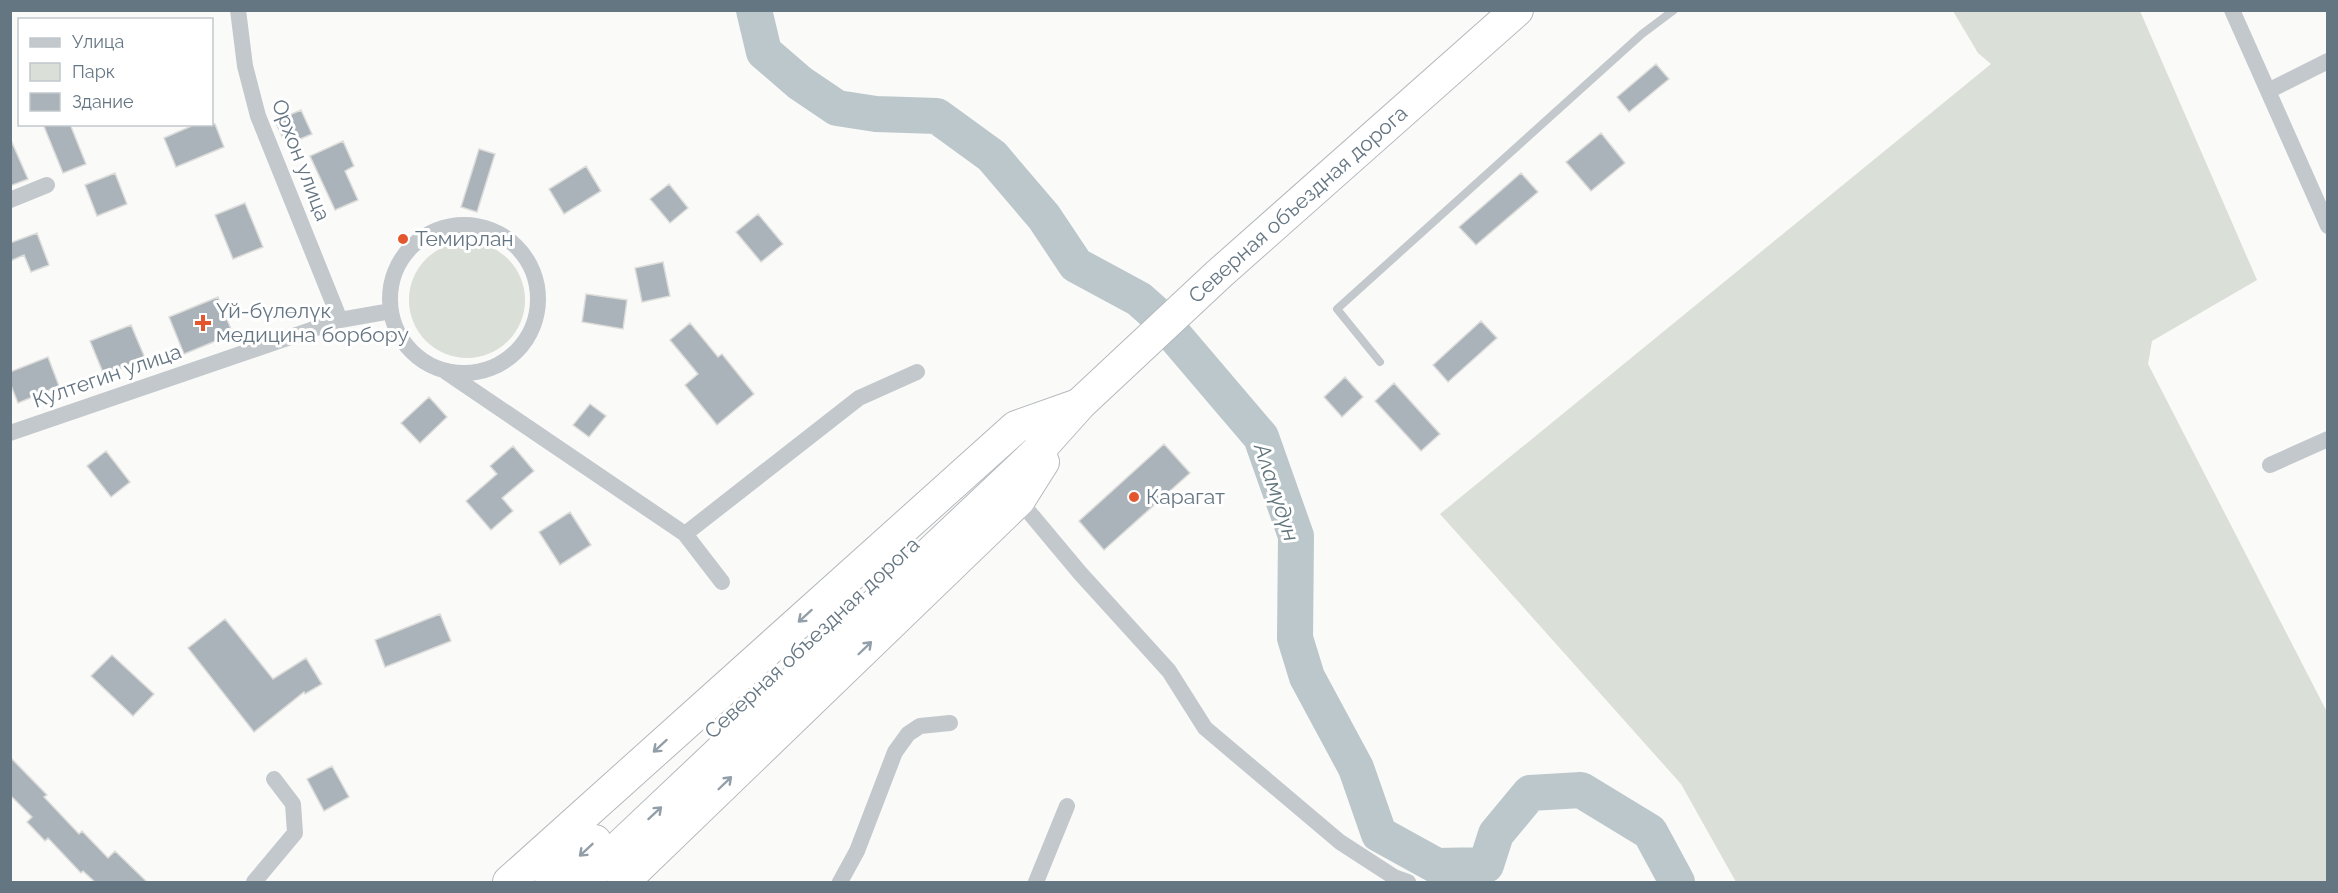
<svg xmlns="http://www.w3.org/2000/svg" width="2338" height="893" font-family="Raleway,sans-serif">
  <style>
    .green { fill: #dadfd7 }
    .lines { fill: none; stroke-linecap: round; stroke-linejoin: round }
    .river { stroke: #bbc7cb; stroke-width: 36 }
    .building { fill: #aab3b9; stroke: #dcdcda; stroke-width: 1.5 }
    .highway-casing { stroke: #b4b9bd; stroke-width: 34 }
    .lane { stroke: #c3c8cc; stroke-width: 8 }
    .street { stroke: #c3c8cc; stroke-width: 16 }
    .highway { stroke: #fff; stroke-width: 32 }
    .oneway { stroke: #939fa8 }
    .poi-dot { fill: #e4572e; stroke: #fff; stroke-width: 2 }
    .labels { text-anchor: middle; stroke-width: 6; stroke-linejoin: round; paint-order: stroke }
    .street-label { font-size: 21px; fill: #657683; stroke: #fff }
    .poi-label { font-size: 21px; fill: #657683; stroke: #fff; text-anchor: start }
    .water-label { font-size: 22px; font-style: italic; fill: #60757c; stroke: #fff }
  </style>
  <rect width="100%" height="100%" fill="#fafaf8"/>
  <!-- green -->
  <path class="green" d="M 1953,11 L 2140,11 L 2257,280 L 2152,341 L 2148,364 L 2327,712 L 2327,882 L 1736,882 L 1681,784 L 1440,514 L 1991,64 L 1978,53 Z
    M409 300a58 58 0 1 1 116 0a58 58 0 1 1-116 0Z"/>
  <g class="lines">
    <!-- river -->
    <path class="river" d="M 754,10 L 764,52 L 800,83 L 837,108 L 876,114 L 937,116 L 992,156 L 1044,217 L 1076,265 L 1139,299 L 1157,315 L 1261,437 L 1296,536 L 1295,638 L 1307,677 L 1356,768 L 1379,834 L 1437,866 L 1486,865 L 1496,834 L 1530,793 L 1581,790 L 1650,832 L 1677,882"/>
  </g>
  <!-- building -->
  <path class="building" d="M 1656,64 L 1669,79 L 1629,112 L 1617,97 Z
    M 301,110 L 312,134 L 286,145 L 275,121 Z
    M 43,124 L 70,124 L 86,164 L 63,173 Z
    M 196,124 L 215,124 L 224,147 L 176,167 L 164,138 Z
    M 1601,133 L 1625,163 L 1591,191 L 1566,162 Z
    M 10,138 L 28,179 L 10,186 Z
    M 343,141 L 354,166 L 345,171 L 358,200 L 335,210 L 310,156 Z
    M 479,149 L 495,154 L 477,212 L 461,207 Z
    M 586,166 L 601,191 L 564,214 L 549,189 Z
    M 115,173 L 127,204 L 97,216 L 85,185 Z
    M 1521,173 L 1538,192 L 1476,245 L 1459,227 Z
    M 669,184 L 688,208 L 670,223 L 650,199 Z
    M 245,203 L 263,247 L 233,259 L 215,215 Z
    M 758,214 L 783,244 L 761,262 L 736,232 Z
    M 37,233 L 49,265 L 31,272 L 24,255 L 10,261 L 10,243 Z
    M 663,262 L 670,296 L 642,302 L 635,268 Z
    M 586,294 L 627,300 L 623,329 L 582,322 Z
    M 218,297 L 233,334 L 184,354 L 169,317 Z
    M 1481,321 L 1497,338 L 1448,382 L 1433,365 Z
    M 690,323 L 718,357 L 722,354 L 754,394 L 717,425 L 685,385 L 698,374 L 670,340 Z
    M 131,325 L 145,358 L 104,375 L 90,341 Z
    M 48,357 L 59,386 L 18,403 L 10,383 L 10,372 Z
    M 1345,377 L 1363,397 L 1342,417 L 1324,397 Z
    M 1394,383 L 1440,434 L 1421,451 L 1375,401 Z
    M 429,397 L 447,417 L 420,443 L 401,423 Z
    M 590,404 L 606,416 L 589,437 L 573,425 Z
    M 1164,444 L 1190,473 L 1104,550 L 1079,521 Z
    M 513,446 L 534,471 L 502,498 L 513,511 L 491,530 L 466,501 L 497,474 L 490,466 Z
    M 106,451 L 130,482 L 111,497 L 87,466 Z
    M 570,512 L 591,545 L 560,565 L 539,532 Z
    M 440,614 L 451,641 L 385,667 L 375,640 Z
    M 225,619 L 273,679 L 306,658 L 322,684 L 305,694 L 304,692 L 254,732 L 188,648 Z
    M 112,655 L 154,694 L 133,716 L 91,676 Z
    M 10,757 L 47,795 L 44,797 L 79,834 L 82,831 L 108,858 L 115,851 L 147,882 L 95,882 L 83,871 L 81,873 L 48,838 L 45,841 L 27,822 L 32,817 L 10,795 Z
    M 332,766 L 349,797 L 324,811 L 307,779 Z"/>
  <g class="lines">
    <defs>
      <g id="highway">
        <path d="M 509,882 L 1016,427 L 1078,405"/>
        <path d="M 551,882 L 595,841"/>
        <path id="s1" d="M 582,882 L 1038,451 L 1081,403 L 1219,274 L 1517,10"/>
        <path d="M 623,882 L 1019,500 L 1043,462"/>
      </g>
    </defs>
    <!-- highway casing -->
    <use href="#highway" class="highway-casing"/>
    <!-- lane -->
    <path class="lane" d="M 1380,362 L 1337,309 L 1642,34 L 1674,10"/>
    <!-- street -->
    <path class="street" d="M 238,10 L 245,66 L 258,116 L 340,320
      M 2232,10 L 2328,226
      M 2268,91 L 2328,61
      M 10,200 L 47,185
      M390 299a74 74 0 1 1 148 0a74 74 0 1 1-148 0Z
      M 446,372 L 685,534 L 722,582
      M 10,433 L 340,320 L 391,311
      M 2270,465 L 2328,439
      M 1019,500 L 1080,573 L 1169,671 L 1205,728 L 1340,842 L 1394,877 L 1408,882
      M 685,534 L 859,398 L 917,372
      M 254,882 L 295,833 L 293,804 L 274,779
      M 840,882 L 857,851 L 895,752 L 908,734 L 920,726 L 950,723
      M 1036,882 L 1067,806"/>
    <!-- highway -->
    <use href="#highway" class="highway"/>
  </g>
  <!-- one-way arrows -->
  <defs><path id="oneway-shaft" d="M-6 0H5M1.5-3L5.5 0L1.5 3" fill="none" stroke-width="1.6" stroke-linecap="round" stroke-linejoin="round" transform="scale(1.5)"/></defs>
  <g class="oneway">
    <use href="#oneway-shaft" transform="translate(805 616) rotate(138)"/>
    <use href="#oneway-shaft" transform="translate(865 648) rotate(-44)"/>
    <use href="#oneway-shaft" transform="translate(660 746) rotate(138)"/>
    <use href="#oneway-shaft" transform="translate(725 783) rotate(-44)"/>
    <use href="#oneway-shaft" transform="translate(655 813) rotate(-43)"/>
    <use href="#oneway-shaft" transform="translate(586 850) rotate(137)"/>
  </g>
  <!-- markers -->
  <g class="poi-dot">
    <circle cx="403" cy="239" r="6"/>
    <path d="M200 314h6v6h6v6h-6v6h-6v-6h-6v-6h6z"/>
    <circle cx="1134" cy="497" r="6"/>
  </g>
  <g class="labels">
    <!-- street labels -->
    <g class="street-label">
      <text transform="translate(301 160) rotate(69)" y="7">Орхон улица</text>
      <text dy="7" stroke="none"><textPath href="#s1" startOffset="986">Северная объездная дорога</textPath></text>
      <text transform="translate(107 376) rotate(-19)" y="7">Култегин улица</text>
      <text transform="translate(812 638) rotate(-43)" y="7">Северная объездная дорога</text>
    </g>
    <!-- poi labels -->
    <g class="poi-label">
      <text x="415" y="246">Темирлан</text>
      <text x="216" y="318">Үй-бүлөлүк<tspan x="216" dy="24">медицина борбору</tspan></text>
      <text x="1146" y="504">Карагат</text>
    </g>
    <!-- water labels -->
    <g class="water-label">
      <text transform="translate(1277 492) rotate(72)" y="8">Аламүдүн</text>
    </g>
  </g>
  <!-- border -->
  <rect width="2338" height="893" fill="none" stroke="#657683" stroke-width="24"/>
  <!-- legend -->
  <rect x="18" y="18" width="195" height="108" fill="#ffffff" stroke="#c1c8cd" stroke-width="1.5"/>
  <rect x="30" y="38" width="30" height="9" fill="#c3c8cc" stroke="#c1c8cd" stroke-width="1.5"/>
  <text x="72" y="48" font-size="18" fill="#657683">Улица</text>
  <rect x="30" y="63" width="30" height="18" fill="#dadfd7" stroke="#c1c8cd" stroke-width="1.5"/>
  <text x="72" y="78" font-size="18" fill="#657683">Парк</text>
  <rect x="30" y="93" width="30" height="18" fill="#aab3b9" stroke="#c1c8cd" stroke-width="1.5"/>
  <text x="72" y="108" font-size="18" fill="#657683">Здание</text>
</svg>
